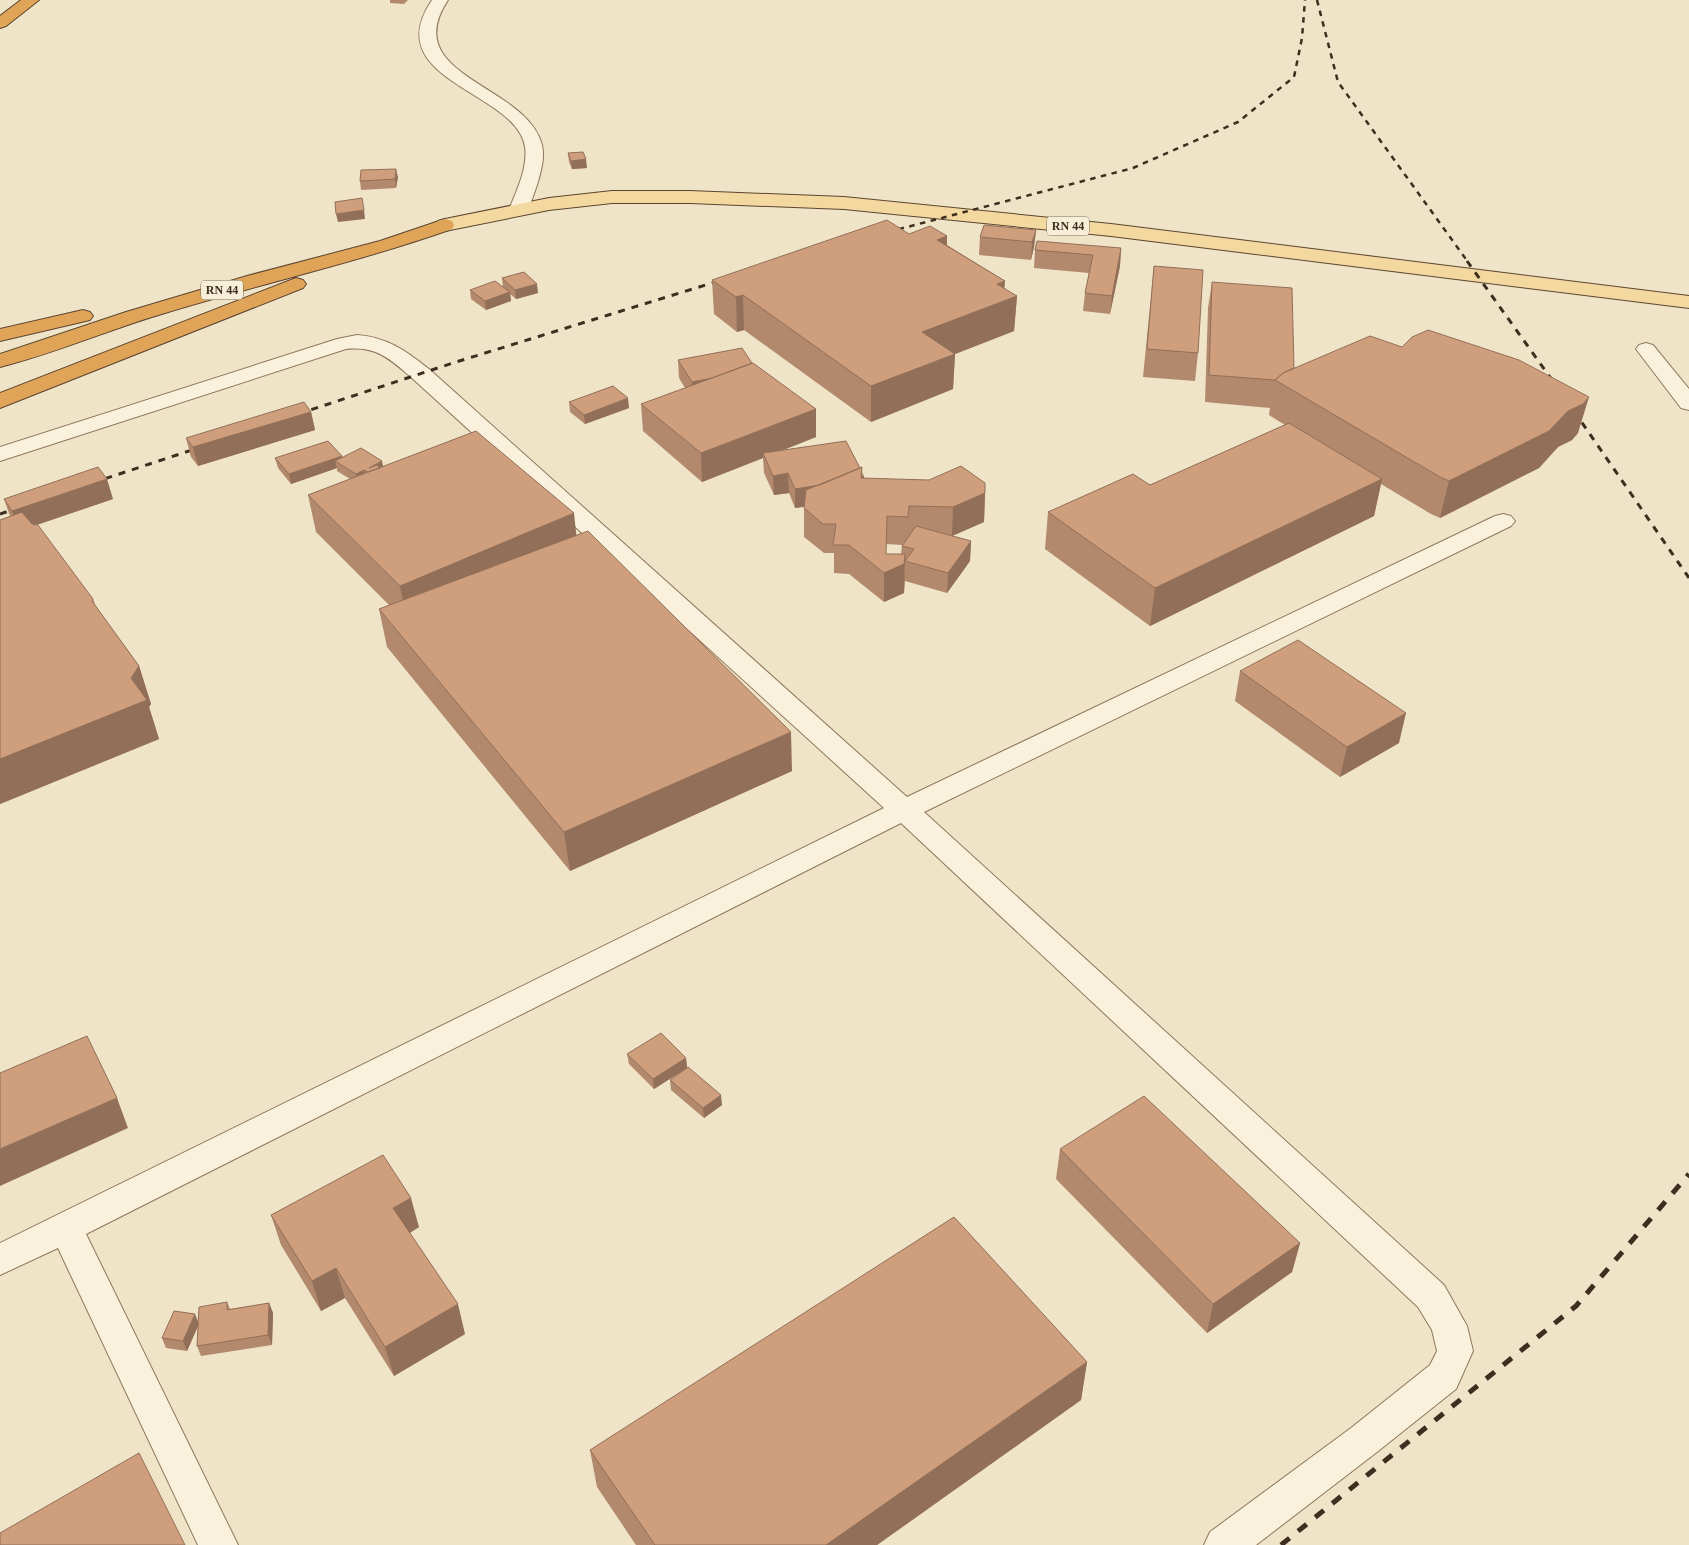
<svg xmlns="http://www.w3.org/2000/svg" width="1689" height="1545" font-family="Georgia,serif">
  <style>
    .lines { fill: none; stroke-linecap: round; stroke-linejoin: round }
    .minor-casing { stroke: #8d765c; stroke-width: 2 }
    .major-casing { stroke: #5b4430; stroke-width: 2 }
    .highway-casing { stroke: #5b4430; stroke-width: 2 }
    .minor { fill: #faf1dc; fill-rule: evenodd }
    .major { fill: #f3d9a0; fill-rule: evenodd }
    .highway { fill: #e0a458; fill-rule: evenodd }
    .rail-far2 { stroke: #3d2e20; stroke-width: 2.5; stroke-dasharray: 5.5 5.5; stroke-linecap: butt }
    .rail-far1 { stroke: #3d2e20; stroke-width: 3; stroke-dasharray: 7 7; stroke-linecap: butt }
    .rail { stroke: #3d2e20; stroke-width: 5; stroke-dasharray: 11 11; stroke-linecap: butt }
    .wall { fill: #b2896c; fill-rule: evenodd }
    .shaded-wall { fill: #916f58 }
    .building { fill: #cf9f7d; stroke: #916f58 }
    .labels { text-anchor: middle; stroke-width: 4; stroke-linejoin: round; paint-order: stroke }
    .shield { fill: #f7eed8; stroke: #756857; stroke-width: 1 }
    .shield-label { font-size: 12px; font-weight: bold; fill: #3d2e20 }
  </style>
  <rect width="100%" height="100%" fill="#f0e4c8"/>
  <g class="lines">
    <defs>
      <path id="minor" d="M 432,0 L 448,0 C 397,77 527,84 542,145 C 545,157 541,171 538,182 C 534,193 531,205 525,214 L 518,216 L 511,214 L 509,210 C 516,191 528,169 525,147 C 517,91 377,81 432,0 Z
        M 357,335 C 387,337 406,351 429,369 L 907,797 L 1495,516 L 1503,514 L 1511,516 L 1515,521 L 1511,526 L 924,812 L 1444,1285 L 1467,1326 L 1473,1351 L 1456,1389 L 1377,1452 L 1256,1545 L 1204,1545 L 1210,1532 L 1351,1428 L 1430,1365 L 1437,1351 L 1432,1330 L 1418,1307 L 901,823 L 86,1234 L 238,1545 L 198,1545 L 58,1248 L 0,1275 L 0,1243 L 884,808 L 413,379 C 391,360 378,346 346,349 L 0,461 L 0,447 L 337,339 Z
        M 1646,343 L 1653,345 L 1689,389 L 1689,410 L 1681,408 L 1636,349 L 1639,345 Z"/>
      <path id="major" d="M 612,191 L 690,191 L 844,197 L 1111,224 L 1689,296 L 1689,308 L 1111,236 L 844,209 L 690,203 L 612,203 L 549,210 L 445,231 L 438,229 L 436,225 L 438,221 L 445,219 L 549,198 Z"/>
      <path id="highway" d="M 21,0 L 39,0 L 6,26 L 0,28 L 0,16 Z
        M 445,219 L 452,221 L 454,225 L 452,229 C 358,262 260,284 165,313 C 110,329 56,353 0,367 L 0,354 L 126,312 L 247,276 L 380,241 Z
        M 296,278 L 303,280 L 306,284 L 303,288 L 0,408 L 0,393 Z
        M 83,310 L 90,312 L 93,316 L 90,320 L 0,341 L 0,329 Z"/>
    </defs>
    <!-- minor casing -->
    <use href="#minor" class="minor-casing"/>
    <!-- major casing -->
    <use href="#major" class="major-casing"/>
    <!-- highway casing -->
    <use href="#highway" class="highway-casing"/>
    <!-- minor -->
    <use href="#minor" class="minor"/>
    <!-- major -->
    <use href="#major" class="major"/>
    <!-- highway -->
    <use href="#highway" class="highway"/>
    <!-- rail-far2 -->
    <path class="rail-far2" d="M 1317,0 L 1338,82 L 1468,262
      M 888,232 L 1133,168 L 1238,122 L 1294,77 L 1302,38 L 1305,0"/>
    <!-- rail-far1 -->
    <path class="rail-far1" d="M 1467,261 L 1557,387
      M 1574,411 L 1689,578
      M 298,414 L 456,362 L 725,279
      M 92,483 L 201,447
      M 0,514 L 21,507"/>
    <!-- rail -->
    <path class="rail" d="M 1281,1545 L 1576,1306 L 1689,1174"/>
  </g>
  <!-- wall -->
  <path class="wall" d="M 390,0 L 408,0 L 404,4 L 390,3 Z
    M 568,153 L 587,168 L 572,169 L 569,162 Z
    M 398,177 L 396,188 L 361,190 L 360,181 Z
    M 1036,230 L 1034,247 L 1031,260 L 979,255 L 980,237 Z
    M 947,236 L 947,245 L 1005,281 L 1004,289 L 1017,296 L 1014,331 L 955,354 L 953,389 L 871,422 L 744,330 L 737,332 L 714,314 L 712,280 Z
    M 1121,248 L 1120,266 L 1110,314 L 1083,311 L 1085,293 L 1089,273 L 1034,268 L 1035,250 Z
    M 1154,266 L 1198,353 L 1195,381 L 1143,377 Z
    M 502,278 L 538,293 L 516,299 L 510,294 L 511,301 L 486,310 L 471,299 L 470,290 L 503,287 Z
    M 1212,282 L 1294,368 L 1578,433 L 1572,440 L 1558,447 L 1539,468 L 1440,518 L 1431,514 L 1381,484 L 1374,516 L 1150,626 L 1045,549 L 1048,512 L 1150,485 L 1285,425 L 1269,415 L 1270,408 L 1205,402 L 1208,308 Z
    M 678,360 L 752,363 L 816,437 L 781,451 L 862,472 L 864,476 L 864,478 L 985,493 L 984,522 L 952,536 L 971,541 L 970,561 L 947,593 L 905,581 L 904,593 L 884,602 L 849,574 L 834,573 L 834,553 L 824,553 L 804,537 L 804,507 L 795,508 L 789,493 L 774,495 L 764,473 L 763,458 L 702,482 L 643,431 L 641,404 L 685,388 L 679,378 ZM 886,544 L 902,545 L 901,554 L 886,554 Z
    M 569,402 L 629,408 L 585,424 L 570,412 Z
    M 311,412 L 315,430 L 198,466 L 191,457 L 186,438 Z
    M 342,456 L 342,458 L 383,466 L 577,535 L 792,771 L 570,871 L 387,647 L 379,609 L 389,605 L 316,532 L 308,495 L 350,479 L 337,471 L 337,468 L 291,484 L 278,468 L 275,458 Z
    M 4,499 L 113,499 L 36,525 L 93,599 L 96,607 L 139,666 L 151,704 L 149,707 L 159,739 L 0,804 L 0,520 L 10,516 Z
    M 1240,671 L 1399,743 L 1340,777 L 1235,701 Z
    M 627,1054 L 686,1058 L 687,1068 L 722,1105 L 704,1118 L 671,1090 L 670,1080 L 680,1072 L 654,1089 L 629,1064 Z
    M 1060,1149 L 1300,1243 L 1292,1272 L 1207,1333 L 1056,1179 Z
    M 271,1215 L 419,1227 L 410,1233 L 465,1334 L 394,1376 L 345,1298 L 321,1311 L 281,1245 Z
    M 227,1302 L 230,1309 L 269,1303 L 273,1313 L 272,1345 L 201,1356 L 197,1346 L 198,1326 L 187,1351 L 166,1348 L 162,1338 L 198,1322 Z
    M 1087,1362 L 1081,1400 L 877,1545 L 636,1545 L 597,1487 L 590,1450 Z"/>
  <!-- shaded-wall -->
  <path class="shaded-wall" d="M 586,159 L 587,168 L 572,169 L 571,161 Z
    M 396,169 L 398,177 L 396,188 L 395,179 Z
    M 364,210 L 365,219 L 338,222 L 336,214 Z
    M 1036,230 L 1034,247 L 1031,260 L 1032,242 Z
    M 947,236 L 946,270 L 937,240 Z
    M 1121,248 L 1120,266 L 1110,314 L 1112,296 Z
    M 1005,281 L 1003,301 L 1017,296 L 1014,331 L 955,354 L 953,389 L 871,422 L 871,386 L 922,332 L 997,284 Z
    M 537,284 L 538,293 L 516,299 L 515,290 Z
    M 510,292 L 511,301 L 486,310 L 485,301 Z
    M 743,295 L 744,330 L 737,332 L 736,297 Z
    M 756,369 L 693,400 L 692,382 Z
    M 1589,397 L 1578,433 L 1572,440 L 1558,447 L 1539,468 L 1440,518 L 1449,481 L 1568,411 Z
    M 628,398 L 629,408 L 585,424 L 584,415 Z
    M 816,409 L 816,437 L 765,457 L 763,453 L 763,458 L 702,482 L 701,453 Z
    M 311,412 L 315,430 L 198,466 L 193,447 Z
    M 342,456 L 344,465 L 335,461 L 337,468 L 291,484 L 289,474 Z
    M 382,461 L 384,471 L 369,468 Z
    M 862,467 L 862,476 L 864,476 L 864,495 L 856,498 L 795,508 L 795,489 Z
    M 364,470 L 366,479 L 358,484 L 356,474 Z
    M 788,473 L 789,493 L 774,495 L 773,476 Z
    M 107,479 L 113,499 L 19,531 L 12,511 Z
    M 1382,479 L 1374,516 L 1150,626 L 1155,588 Z
    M 985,493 L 984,522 L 952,536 L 953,507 Z
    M 574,513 L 578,551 L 407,624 L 400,586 Z
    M 971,541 L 970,561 L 947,593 L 948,573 Z
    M 905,554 L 904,593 L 884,602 L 884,573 Z
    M 139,666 L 151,704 L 149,707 L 159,739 L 0,804 L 0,759 L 131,678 Z
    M 1406,713 L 1399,743 L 1340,777 L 1347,747 Z
    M 791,732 L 792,771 L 570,871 L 564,832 Z
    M 686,1058 L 687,1068 L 654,1089 L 653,1079 Z
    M 721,1095 L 722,1105 L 704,1118 L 703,1108 Z
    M 117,1098 L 128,1128 L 0,1186 L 0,1149 Z
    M 411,1198 L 419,1227 L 401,1238 L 393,1208 Z
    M 1300,1243 L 1292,1272 L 1207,1333 L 1213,1304 Z
    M 336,1268 L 345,1298 L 321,1311 L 312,1281 Z
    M 269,1303 L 273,1313 L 272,1345 L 268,1335 Z
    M 458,1304 L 465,1334 L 394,1376 L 385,1347 Z
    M 195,1314 L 199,1324 L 187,1351 L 183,1341 Z
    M 1087,1362 L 1081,1400 L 877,1545 L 826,1545 Z"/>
  <!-- building -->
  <path class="building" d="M 583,152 L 586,159 L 571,161 L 568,153 Z
    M 396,169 L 395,179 L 360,181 L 361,170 Z
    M 362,198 L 364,210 L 336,214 L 335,202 Z
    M 887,220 L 909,234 L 930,226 L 947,236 L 937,240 L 1005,281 L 997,284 L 1017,296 L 922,332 L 955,354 L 871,386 L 743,295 L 736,297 L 712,280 Z
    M 984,225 L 1036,230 L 1032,242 L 980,237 Z
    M 1037,241 L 1121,248 L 1112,296 L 1085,293 L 1093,255 L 1035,250 Z
    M 1154,266 L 1203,270 L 1198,353 L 1147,349 Z
    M 524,272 L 537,284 L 515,290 L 502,278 Z
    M 495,281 L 510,292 L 485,301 L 470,290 Z
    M 1212,282 L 1292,288 L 1294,368 L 1283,373 L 1275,380 L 1209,375 Z
    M 1428,330 L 1519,360 L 1589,397 L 1583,404 L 1568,411 L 1549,431 L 1449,481 L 1440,477 L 1275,380 L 1283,373 L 1370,336 L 1402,347 L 1412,337 Z
    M 742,348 L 752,363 L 712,378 L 692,382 L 678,360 Z
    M 753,363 L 816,409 L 701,453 L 641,404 Z
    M 613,386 L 628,398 L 584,415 L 569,402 Z
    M 304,402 L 311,412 L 193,447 L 186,438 Z
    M 1289,423 L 1382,479 L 1155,588 L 1048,512 L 1133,474 L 1150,485 Z
    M 476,431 L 574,513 L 400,586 L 308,495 Z
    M 328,441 L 342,456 L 289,474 L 275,458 Z
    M 846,441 L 860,468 L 820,485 L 795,489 L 788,473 L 773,476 L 763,453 Z
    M 361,448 L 382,461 L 369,468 L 377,465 L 380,468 L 368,472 L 364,470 L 356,474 L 335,461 Z
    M 961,466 L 985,483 L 985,493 L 953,507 L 909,506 L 908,517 L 887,516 L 886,554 L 905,554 L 904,564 L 884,573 L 849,545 L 833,545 L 836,524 L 823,524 L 804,508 L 806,490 L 862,467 L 861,478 L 929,480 Z
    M 98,467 L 107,479 L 12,511 L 4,499 Z
    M 22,512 L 32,524 L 38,525 L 93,599 L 92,601 L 139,666 L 131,678 L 147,700 L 0,759 L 0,520 Z
    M 916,526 L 971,541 L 948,573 L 905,561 L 914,549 L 902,546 Z
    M 588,531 L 791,732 L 564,832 L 379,609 Z
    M 1298,640 L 1406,713 L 1347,747 L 1240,671 Z
    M 661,1033 L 686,1058 L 653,1079 L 627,1054 Z
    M 87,1036 L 117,1098 L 0,1149 L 0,1073 Z
    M 688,1067 L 721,1095 L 703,1108 L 670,1080 Z
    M 1144,1096 L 1300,1243 L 1213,1304 L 1060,1149 Z
    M 383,1155 L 411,1198 L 393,1208 L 458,1304 L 385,1347 L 336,1268 L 312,1281 L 271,1215 Z
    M 954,1217 L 1087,1362 L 826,1545 L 655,1545 L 590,1450 Z
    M 227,1302 L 227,1310 L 269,1303 L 268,1335 L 197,1346 L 199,1307 Z
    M 174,1311 L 195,1314 L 183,1341 L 162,1338 Z
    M 139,1453 L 185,1545 L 0,1545 L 0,1533 Z"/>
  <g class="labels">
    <!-- shield labels -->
    <g class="shield">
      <rect x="1047" y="216.5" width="42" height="19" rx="4"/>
      <rect x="201" y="280.5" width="42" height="19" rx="4"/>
    </g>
    <g class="shield-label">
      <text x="1068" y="230">RN 44</text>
      <text x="222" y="294">RN 44</text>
    </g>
  </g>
</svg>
